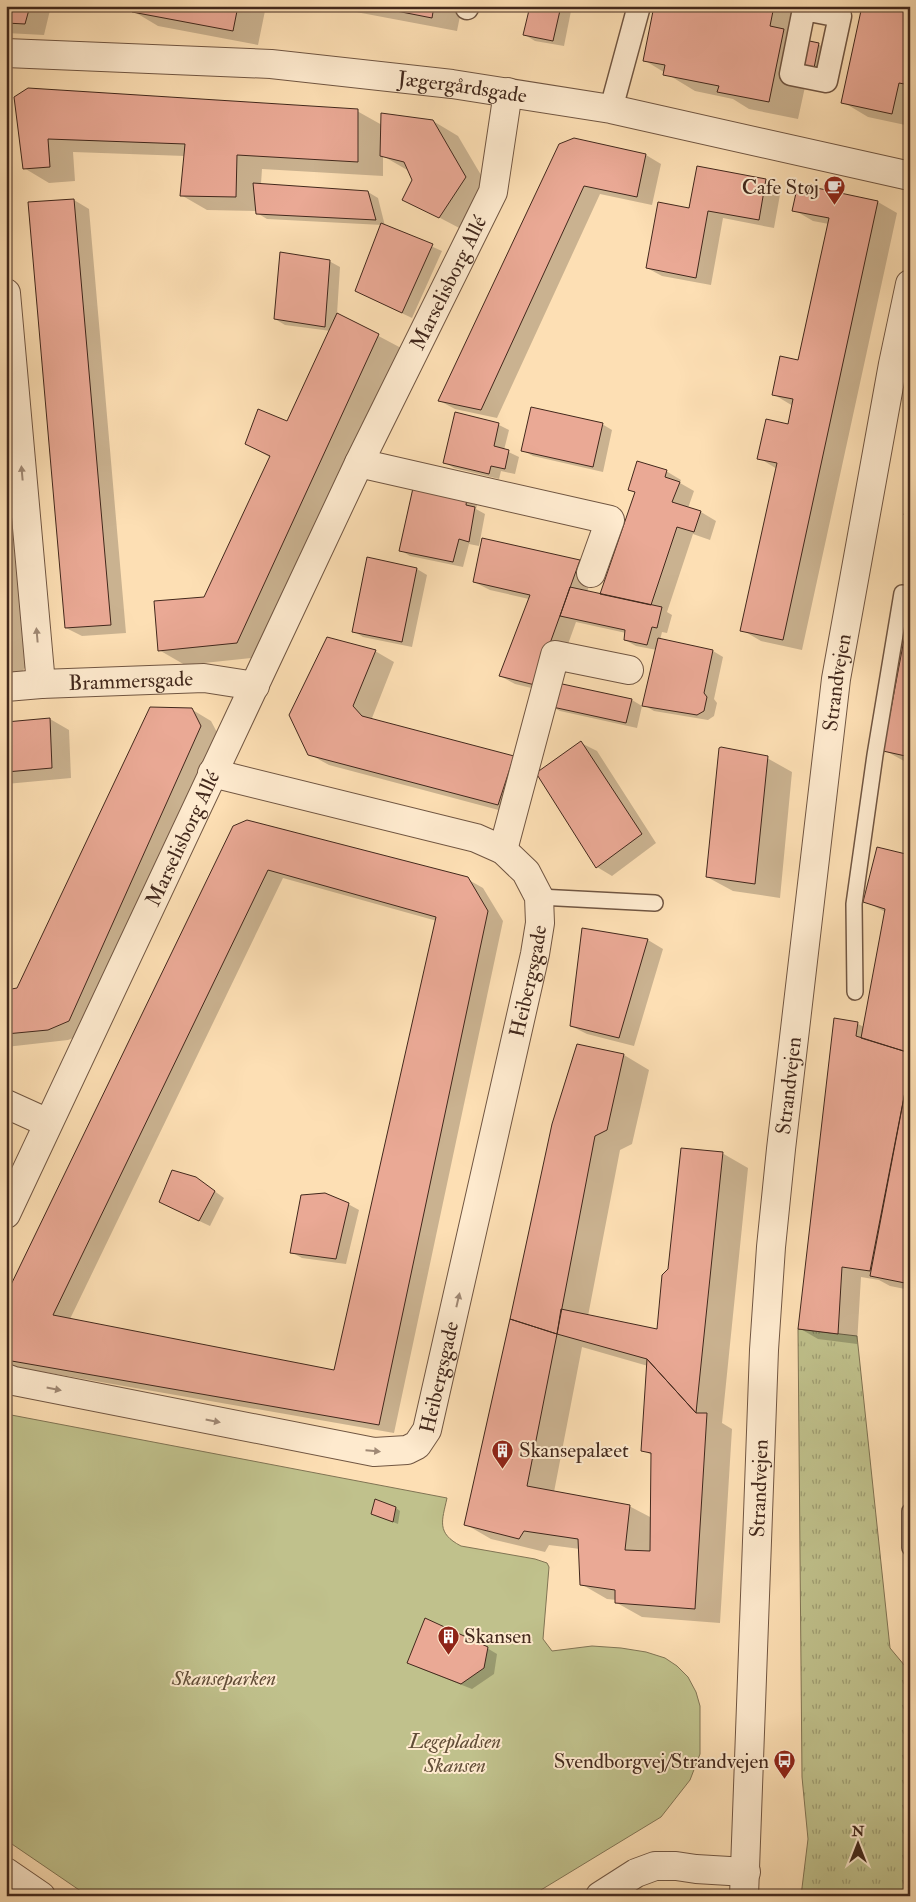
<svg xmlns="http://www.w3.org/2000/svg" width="916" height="1902" font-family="'IM FELL Double Pica',serif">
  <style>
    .grass { fill: url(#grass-tufts); stroke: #817454 }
    .green { fill: #c0c18c; stroke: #817454 }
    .shadow { fill: #0003; fill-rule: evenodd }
    .building { fill: #eaa995; stroke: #42281c; fill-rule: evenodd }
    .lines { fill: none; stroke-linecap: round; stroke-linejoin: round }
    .service-casing { stroke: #715642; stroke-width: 18 }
    .pedestrian-casing { stroke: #715642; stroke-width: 25 }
    .minor-casing { stroke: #715642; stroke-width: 30 }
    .tertiary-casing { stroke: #715642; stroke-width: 30 }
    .service { stroke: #feeace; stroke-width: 15 }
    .pedestrian { stroke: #feeace; stroke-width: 22 }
    .minor { stroke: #feeace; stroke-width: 28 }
    .tertiary { stroke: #feeace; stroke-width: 28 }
    .oneway { fill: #a08975 }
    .labels { text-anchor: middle; stroke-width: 4; stroke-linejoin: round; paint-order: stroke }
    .street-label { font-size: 21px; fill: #42281c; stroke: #feeace }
    .poi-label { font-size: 21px; fill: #42281c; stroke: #feeace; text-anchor: end }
    .park-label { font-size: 21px; font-style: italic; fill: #624e38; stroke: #feeace }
  </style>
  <defs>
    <pattern id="grass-tufts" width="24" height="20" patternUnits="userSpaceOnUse" patternTransform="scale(1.25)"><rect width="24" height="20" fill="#c0c18c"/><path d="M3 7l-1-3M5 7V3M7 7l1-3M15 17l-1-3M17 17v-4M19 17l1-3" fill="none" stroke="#9e9d72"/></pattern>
  </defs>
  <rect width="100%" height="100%" fill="#fddfb4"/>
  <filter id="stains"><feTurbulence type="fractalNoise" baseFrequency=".004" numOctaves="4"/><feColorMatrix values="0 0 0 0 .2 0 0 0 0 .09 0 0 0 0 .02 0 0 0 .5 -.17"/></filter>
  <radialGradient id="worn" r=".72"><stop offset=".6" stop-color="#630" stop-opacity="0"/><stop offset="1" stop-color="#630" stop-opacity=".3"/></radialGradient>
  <!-- grass -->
  <path class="grass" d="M 798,1329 L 857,1336 L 890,1648 L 910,1672 L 910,1896 L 801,1896 L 808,1839 L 802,1777 Z"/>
  <!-- green -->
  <path class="green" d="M 6,1414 L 447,1498 C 442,1521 436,1533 461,1546 L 535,1559 L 547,1563 L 549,1567 L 543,1639 L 552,1651 L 592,1646 L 621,1648 L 646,1652 L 665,1658 L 677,1666 L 688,1677 L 696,1692 L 700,1706 L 700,1754 L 690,1780 L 661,1817 L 531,1896 L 88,1896 L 6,1840 Z"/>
  <!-- shadow -->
  <path class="shadow" d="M 6,6 L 51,6 L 44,35 L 6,33 Z
    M 134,6 L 266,6 L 258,45 L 158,26 L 133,11 Z
    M 324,6 L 462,6 L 457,31 Z
    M 531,6 L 572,6 L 564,46 L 535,41 L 525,35 Z
    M 655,6 L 807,6 L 800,40 L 818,44 L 823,47 L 818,75 L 808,73 L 798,119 L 749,109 L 733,99 L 695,91 L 644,60 Z
    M 910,6 L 910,126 L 868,117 L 843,102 Z
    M 15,97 L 357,111 L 382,125 L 433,121 L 458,136 L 491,192 L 465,231 L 404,199 L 413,180 L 409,171 L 383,156 L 383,176 L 262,169 L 261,184 L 368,192 L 378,198 L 385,226 L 442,251 L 412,318 L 366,296 L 382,225 L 267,219 L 257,213 L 257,211 L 207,210 L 181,195 L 185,156 L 73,152 L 75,181 L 49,183 L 24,168 Z
    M 560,145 L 646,155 L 661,164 L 652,205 L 600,194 L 497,418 L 455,409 L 440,401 Z
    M 698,167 L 766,180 L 781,189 L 774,228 L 723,218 L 711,285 L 662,276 L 647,268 L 690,210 Z
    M 799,185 L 878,202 L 897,213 L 802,650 L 761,641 L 742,630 L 777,469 L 759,458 L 789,425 L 793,406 L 773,394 L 799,361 L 829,224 L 813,221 L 794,210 Z
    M 74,200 L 89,209 L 126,633 L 82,636 L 66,628 Z
    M 329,261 L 340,267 L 337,314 L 403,349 L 262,657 L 185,665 L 159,650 L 205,598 L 271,458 L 247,444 L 287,422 L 331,331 L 285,325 L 275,319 Z
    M 456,414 L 499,425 L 509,430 L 504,450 L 519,457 L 515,474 L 501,471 L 499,479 L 454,468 L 444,462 Z
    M 6,423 L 26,666 L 21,674 L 6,675 Z
    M 602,424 L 612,430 L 603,472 L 533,456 L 522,450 Z
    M 666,471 L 681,480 L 680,483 L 694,491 L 688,508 L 701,512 L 716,521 L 710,540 L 693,534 L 667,612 L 672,615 L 667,633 L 662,632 L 660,640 L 713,651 L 723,657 L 714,699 L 717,703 L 714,716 L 708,720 L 654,711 L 644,705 L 657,650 L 636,646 L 625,640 L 626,633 L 576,622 L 554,683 L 632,700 L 642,706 L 637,728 L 560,711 L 549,705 L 552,693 L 515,684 L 500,676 L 529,599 L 490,590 L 474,582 L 579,561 L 594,570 L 587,592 L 601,595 L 636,493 L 630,489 Z
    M 466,499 L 477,505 L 476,509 L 485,514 L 479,546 L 469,544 L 463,567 L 410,556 L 400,550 Z
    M 368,559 L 417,569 L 427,575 L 412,647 L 363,637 L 353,631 Z
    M 910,631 L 910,763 L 904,761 L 884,750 Z
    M 375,651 L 394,662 L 372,718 L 374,720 L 513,758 L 518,815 L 329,765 L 309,754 Z
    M 191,709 L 211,721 L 220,738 L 89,1032 L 68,1040 L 6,1047 L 6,991 L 18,990 Z
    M 50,719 L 69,730 L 71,778 L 6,784 L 6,723 Z
    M 581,743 L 597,751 L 656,843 L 612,876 L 597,867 Z
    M 767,758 L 792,772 L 780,898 L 733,891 L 707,877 Z
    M 234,827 L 467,879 L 483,888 L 503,921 L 394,1433 L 15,1367 L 6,1362 L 6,1298 ZM 283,878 L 437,921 L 335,1371 L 70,1319 Z
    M 910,856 L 910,1290 L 890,1286 L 879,1280 L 861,1277 L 857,1344 L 818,1339 L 799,1328 L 835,1020 L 858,1024 L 864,1027 L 885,912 L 865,901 Z
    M 648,940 L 663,949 L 634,1046 L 587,1034 L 571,1026 Z
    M 624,1055 L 649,1070 L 632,1144 L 620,1150 L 588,1316 L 659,1331 L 722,1153 L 748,1168 L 722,1423 L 732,1429 L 720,1623 L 642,1617 L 617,1603 L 617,1600 L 607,1599 L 581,1584 L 580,1549 L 549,1545 L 545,1552 L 491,1539 L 465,1524 L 553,1124 ZM 582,1347 L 648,1366 L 643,1450 L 653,1456 L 652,1518 L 629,1506 L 554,1492 Z
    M 206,1185 L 224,1198 L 210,1226 L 171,1208 Z
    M 348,1204 L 359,1210 L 346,1264 L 302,1258 L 291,1252 Z
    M 396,1508 L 400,1511 L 398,1524 L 372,1514 Z
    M 487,1648 L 497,1654 L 494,1674 L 472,1689 L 419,1668 L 408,1662 Z"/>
  <!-- building -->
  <path class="building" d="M 6,6 L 30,6 L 25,24 L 6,23 Z
    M 133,6 L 238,6 L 233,31 L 132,12 Z
    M 371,6 L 434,6 L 432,18 Z
    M 530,6 L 561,6 L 553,41 L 523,35 Z
    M 654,6 L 774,6 L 770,26 L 784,29 L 769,102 L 717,92 L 719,86 L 663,75 L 665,65 L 643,61 Z
    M 862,6 L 910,6 L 910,85 L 899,83 L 892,114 L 841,103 Z
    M 800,39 L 819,43 L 813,73 L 794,69 Z
    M 28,88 L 358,109 L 358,162 L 237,155 L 236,197 L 180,196 L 185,144 L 48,139 L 50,167 L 23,169 L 14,97 Z
    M 381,113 L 433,120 L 466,177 L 439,218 L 402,200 L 412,180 L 404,162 L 380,156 Z
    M 574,138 L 646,154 L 637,197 L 584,186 L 481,410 L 438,401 L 559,144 Z
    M 697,166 L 766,179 L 759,220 L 708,211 L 696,278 L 646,268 L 658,202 L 689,208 Z
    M 253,183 L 368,191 L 376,220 L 256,214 Z
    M 798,184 L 878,201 L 783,640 L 740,631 L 777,463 L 757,459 L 766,419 L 788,424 L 793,399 L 772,395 L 780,356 L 798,360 L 829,218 L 792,211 Z
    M 74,199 L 111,625 L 65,628 L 28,202 Z
    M 381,223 L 433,244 L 402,313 L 355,291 Z
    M 280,252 L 330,260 L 325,327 L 274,319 Z
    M 337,313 L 379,334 L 237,643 L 158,651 L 154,601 L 204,597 L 270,456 L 245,444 L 258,409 L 287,421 Z
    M 531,407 L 603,423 L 593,467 L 521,451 Z
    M 455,412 L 499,423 L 494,446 L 509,450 L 505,469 L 491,466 L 489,474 L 443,463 Z
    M 637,461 L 667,470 L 665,477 L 680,482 L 672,502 L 701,511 L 694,532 L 677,527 L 651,605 L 600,594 L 635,492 L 628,490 Z
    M 413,488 L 467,498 L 466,505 L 475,507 L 469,542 L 459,539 L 453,562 L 399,551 Z
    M 910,490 L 910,516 L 904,515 Z
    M 482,538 L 580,560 L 535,685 L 499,676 L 530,595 L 473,582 Z
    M 367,557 L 417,568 L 402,642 L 352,632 Z
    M 570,587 L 662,607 L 657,628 L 652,627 L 647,645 L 624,640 L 625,630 L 560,616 Z
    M 906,629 L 910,630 L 910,757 L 883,751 Z
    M 327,637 L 376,650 L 353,706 L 362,716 L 514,756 L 498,805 L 308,755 L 289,715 Z
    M 658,638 L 713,650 L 704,693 L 707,697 L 704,711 L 697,715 L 642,706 Z
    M 553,682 L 632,699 L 626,723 L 548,706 Z
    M 150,707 L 192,708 L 201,726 L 69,1021 L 48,1030 L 6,1034 L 6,990 L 17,988 Z
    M 50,718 L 52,768 L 6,772 L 6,722 Z
    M 581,741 L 642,834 L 596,868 L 536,773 Z
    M 721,747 L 768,756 L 755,884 L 706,877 L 719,748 Z
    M 247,820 L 468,877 L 488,911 L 379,1425 L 6,1360 L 6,1295 L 233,826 ZM 268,870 L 436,917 L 334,1370 L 53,1315 Z
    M 877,847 L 910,855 L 910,1053 L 861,1038 L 885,909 L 863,902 Z
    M 582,928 L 648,939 L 619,1038 L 570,1026 Z
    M 834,1018 L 858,1022 L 856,1036 L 910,1053 L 910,1066 L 870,1271 L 842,1267 L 838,1334 L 798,1329 Z
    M 577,1044 L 624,1054 L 607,1130 L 595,1136 L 557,1334 L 510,1319 L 552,1124 Z
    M 910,1066 L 910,1284 L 870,1276 Z
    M 681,1148 L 723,1152 L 696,1413 L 647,1359 L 557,1334 L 561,1309 L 657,1329 L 662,1275 L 668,1269 Z
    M 172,1170 L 196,1177 L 215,1191 L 199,1221 L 159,1202 Z
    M 325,1193 L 349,1203 L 336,1259 L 290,1253 L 301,1195 Z
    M 510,1319 L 557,1334 L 527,1486 L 630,1505 L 625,1550 L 650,1551 L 651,1453 L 641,1451 L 647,1359 L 696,1413 L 707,1413 L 695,1609 L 615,1603 L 615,1590 L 580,1585 L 578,1539 L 524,1531 L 519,1539 L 464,1525 Z
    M 375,1499 L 396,1507 L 393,1522 L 371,1514 Z
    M 425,1618 L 488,1647 L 484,1668 L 461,1684 L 407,1663 Z"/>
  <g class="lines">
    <defs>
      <path id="service" d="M 539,897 L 655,903
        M 855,992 L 854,904 L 875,755 L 902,593 L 910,595
        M 910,1511 L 910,1548"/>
      <path id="pedestrian" d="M 467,8 L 468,6
        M 804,9 L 840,16 L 826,81 L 791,74 L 804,9 L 805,6
        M 611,109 L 639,6"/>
      <g id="minor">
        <path id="s1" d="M 6,53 L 271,64 L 452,84 L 611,109 L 910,176"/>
        <path d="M 6,293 L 41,684"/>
        <path d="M 359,463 L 610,520 L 591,573"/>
        <path id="s2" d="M 6,687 L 41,684 L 204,678 L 255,686"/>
        <path d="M 503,850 L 555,655 L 629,670"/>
        <path d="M 6,1104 L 48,1123"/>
        <path id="s3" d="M 6,1214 L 359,463 L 493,192 L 508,92"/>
        <path id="s4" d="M 6,1378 L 14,1381 L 374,1452 L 407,1450 L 417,1445 L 427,1430 L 535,954 L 540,923 L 539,897 L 526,872 L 503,850 L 476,838 L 212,773"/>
        <path d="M 6,1872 L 41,1896"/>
        <path d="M 600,1896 L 636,1873 L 655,1866 L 676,1866 L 696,1869 L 746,1872"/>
      </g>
      <g id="tertiary">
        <path id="s5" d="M 744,1896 L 764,1350 L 771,1247 L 781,1149 L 836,679 L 893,364 L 910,284"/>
      </g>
    </defs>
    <!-- service casing -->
    <use href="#service" class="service-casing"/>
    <!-- pedestrian casing -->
    <use href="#pedestrian" class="pedestrian-casing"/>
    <!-- minor casing -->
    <use href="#minor" class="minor-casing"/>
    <!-- tertiary casing -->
    <use href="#tertiary" class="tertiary-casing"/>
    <!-- service -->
    <use href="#service" class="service"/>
    <!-- pedestrian -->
    <use href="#pedestrian" class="pedestrian"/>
    <!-- minor -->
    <use href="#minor" class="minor"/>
    <!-- tertiary -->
    <use href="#tertiary" class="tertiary"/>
  </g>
  <!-- one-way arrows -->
  <defs><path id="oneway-solid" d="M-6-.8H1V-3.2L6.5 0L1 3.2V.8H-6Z" transform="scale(1.25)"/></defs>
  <g class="oneway">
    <use href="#oneway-solid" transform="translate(22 473) rotate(-95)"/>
    <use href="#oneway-solid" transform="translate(37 635) rotate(-95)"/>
    <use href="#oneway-solid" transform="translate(458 1300) rotate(-77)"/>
    <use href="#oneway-solid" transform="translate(54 1389) rotate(11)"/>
    <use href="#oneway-solid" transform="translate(213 1421) rotate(11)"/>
    <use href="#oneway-solid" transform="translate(373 1451) rotate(5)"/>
  </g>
  <!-- icons -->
  <defs>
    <symbol id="cafe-pin" viewBox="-11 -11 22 30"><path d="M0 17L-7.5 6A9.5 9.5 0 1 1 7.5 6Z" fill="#8f2418" stroke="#feeace"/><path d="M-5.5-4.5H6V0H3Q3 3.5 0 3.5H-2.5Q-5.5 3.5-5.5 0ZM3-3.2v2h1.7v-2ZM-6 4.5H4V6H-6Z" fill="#fff"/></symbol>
    <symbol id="building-pin" viewBox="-11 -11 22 30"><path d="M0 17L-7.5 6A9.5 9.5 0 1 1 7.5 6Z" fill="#8f2418" stroke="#feeace"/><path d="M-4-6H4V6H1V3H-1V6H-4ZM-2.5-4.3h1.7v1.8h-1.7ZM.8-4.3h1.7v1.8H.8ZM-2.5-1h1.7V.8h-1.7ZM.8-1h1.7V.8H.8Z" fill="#fff"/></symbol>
    <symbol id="bus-pin" viewBox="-11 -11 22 30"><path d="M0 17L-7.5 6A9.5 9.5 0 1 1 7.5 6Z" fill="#8f2418" stroke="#feeace"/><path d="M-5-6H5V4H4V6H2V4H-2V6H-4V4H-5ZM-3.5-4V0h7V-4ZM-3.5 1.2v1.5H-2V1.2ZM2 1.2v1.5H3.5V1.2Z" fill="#fff"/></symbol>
  </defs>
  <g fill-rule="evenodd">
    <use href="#cafe-pin" x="822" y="174" width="25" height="34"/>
    <use href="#building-pin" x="490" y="1438" width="25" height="34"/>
    <use href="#building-pin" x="436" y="1624" width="25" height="34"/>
    <use href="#bus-pin" x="772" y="1748" width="25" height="34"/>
  </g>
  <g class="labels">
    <!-- street labels -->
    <g class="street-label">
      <text dy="7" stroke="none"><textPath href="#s1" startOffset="458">Jægergårdsgade</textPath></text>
      <text dy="7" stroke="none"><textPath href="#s3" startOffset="1031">Marselisborg Allé</textPath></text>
      <text dy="7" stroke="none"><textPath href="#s2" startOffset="125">Brammersgade</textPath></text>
      <text dy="7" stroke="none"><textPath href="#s5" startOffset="1218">Strandvejen</textPath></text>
      <text dy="7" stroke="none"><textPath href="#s3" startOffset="415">Marselisborg Allé</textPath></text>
      <text dy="7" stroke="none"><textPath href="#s4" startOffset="898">Heibergsgade</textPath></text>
      <text dy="7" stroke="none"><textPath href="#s5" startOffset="812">Strandvejen</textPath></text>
      <text dy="7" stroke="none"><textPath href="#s4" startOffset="492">Heibergsgade</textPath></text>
      <text dy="7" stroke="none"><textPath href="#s5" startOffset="408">Strandvejen</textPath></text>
    </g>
    <!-- poi labels -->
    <g class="poi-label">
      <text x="819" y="194">Cafe Støj</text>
      <text x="519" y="1457" text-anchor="start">Skansepalæet</text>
      <text x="464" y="1643" text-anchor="start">Skansen</text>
      <text x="769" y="1768">Svendborgvej/Strandvejen</text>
    </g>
    <!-- park labels -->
    <g class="park-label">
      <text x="224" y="1685">Skanseparken</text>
      <text x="455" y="1748">Legepladsen<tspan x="455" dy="24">Skansen</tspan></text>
    </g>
  </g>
  <!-- margin -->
  <rect width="916" height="1902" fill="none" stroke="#fddfb4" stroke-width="25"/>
  <rect x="8" y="8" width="901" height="1887" fill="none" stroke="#42281c" stroke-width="2.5"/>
  <rect x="12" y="12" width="891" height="1877" fill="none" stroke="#42281c"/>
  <!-- north arrow -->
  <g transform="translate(858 1844)" stroke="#feeace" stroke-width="4" paint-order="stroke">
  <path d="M0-4L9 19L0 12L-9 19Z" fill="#42281c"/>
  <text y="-8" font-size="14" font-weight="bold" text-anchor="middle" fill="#42281c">N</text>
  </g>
  <rect width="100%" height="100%" filter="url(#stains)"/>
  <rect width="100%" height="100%" fill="url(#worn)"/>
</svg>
